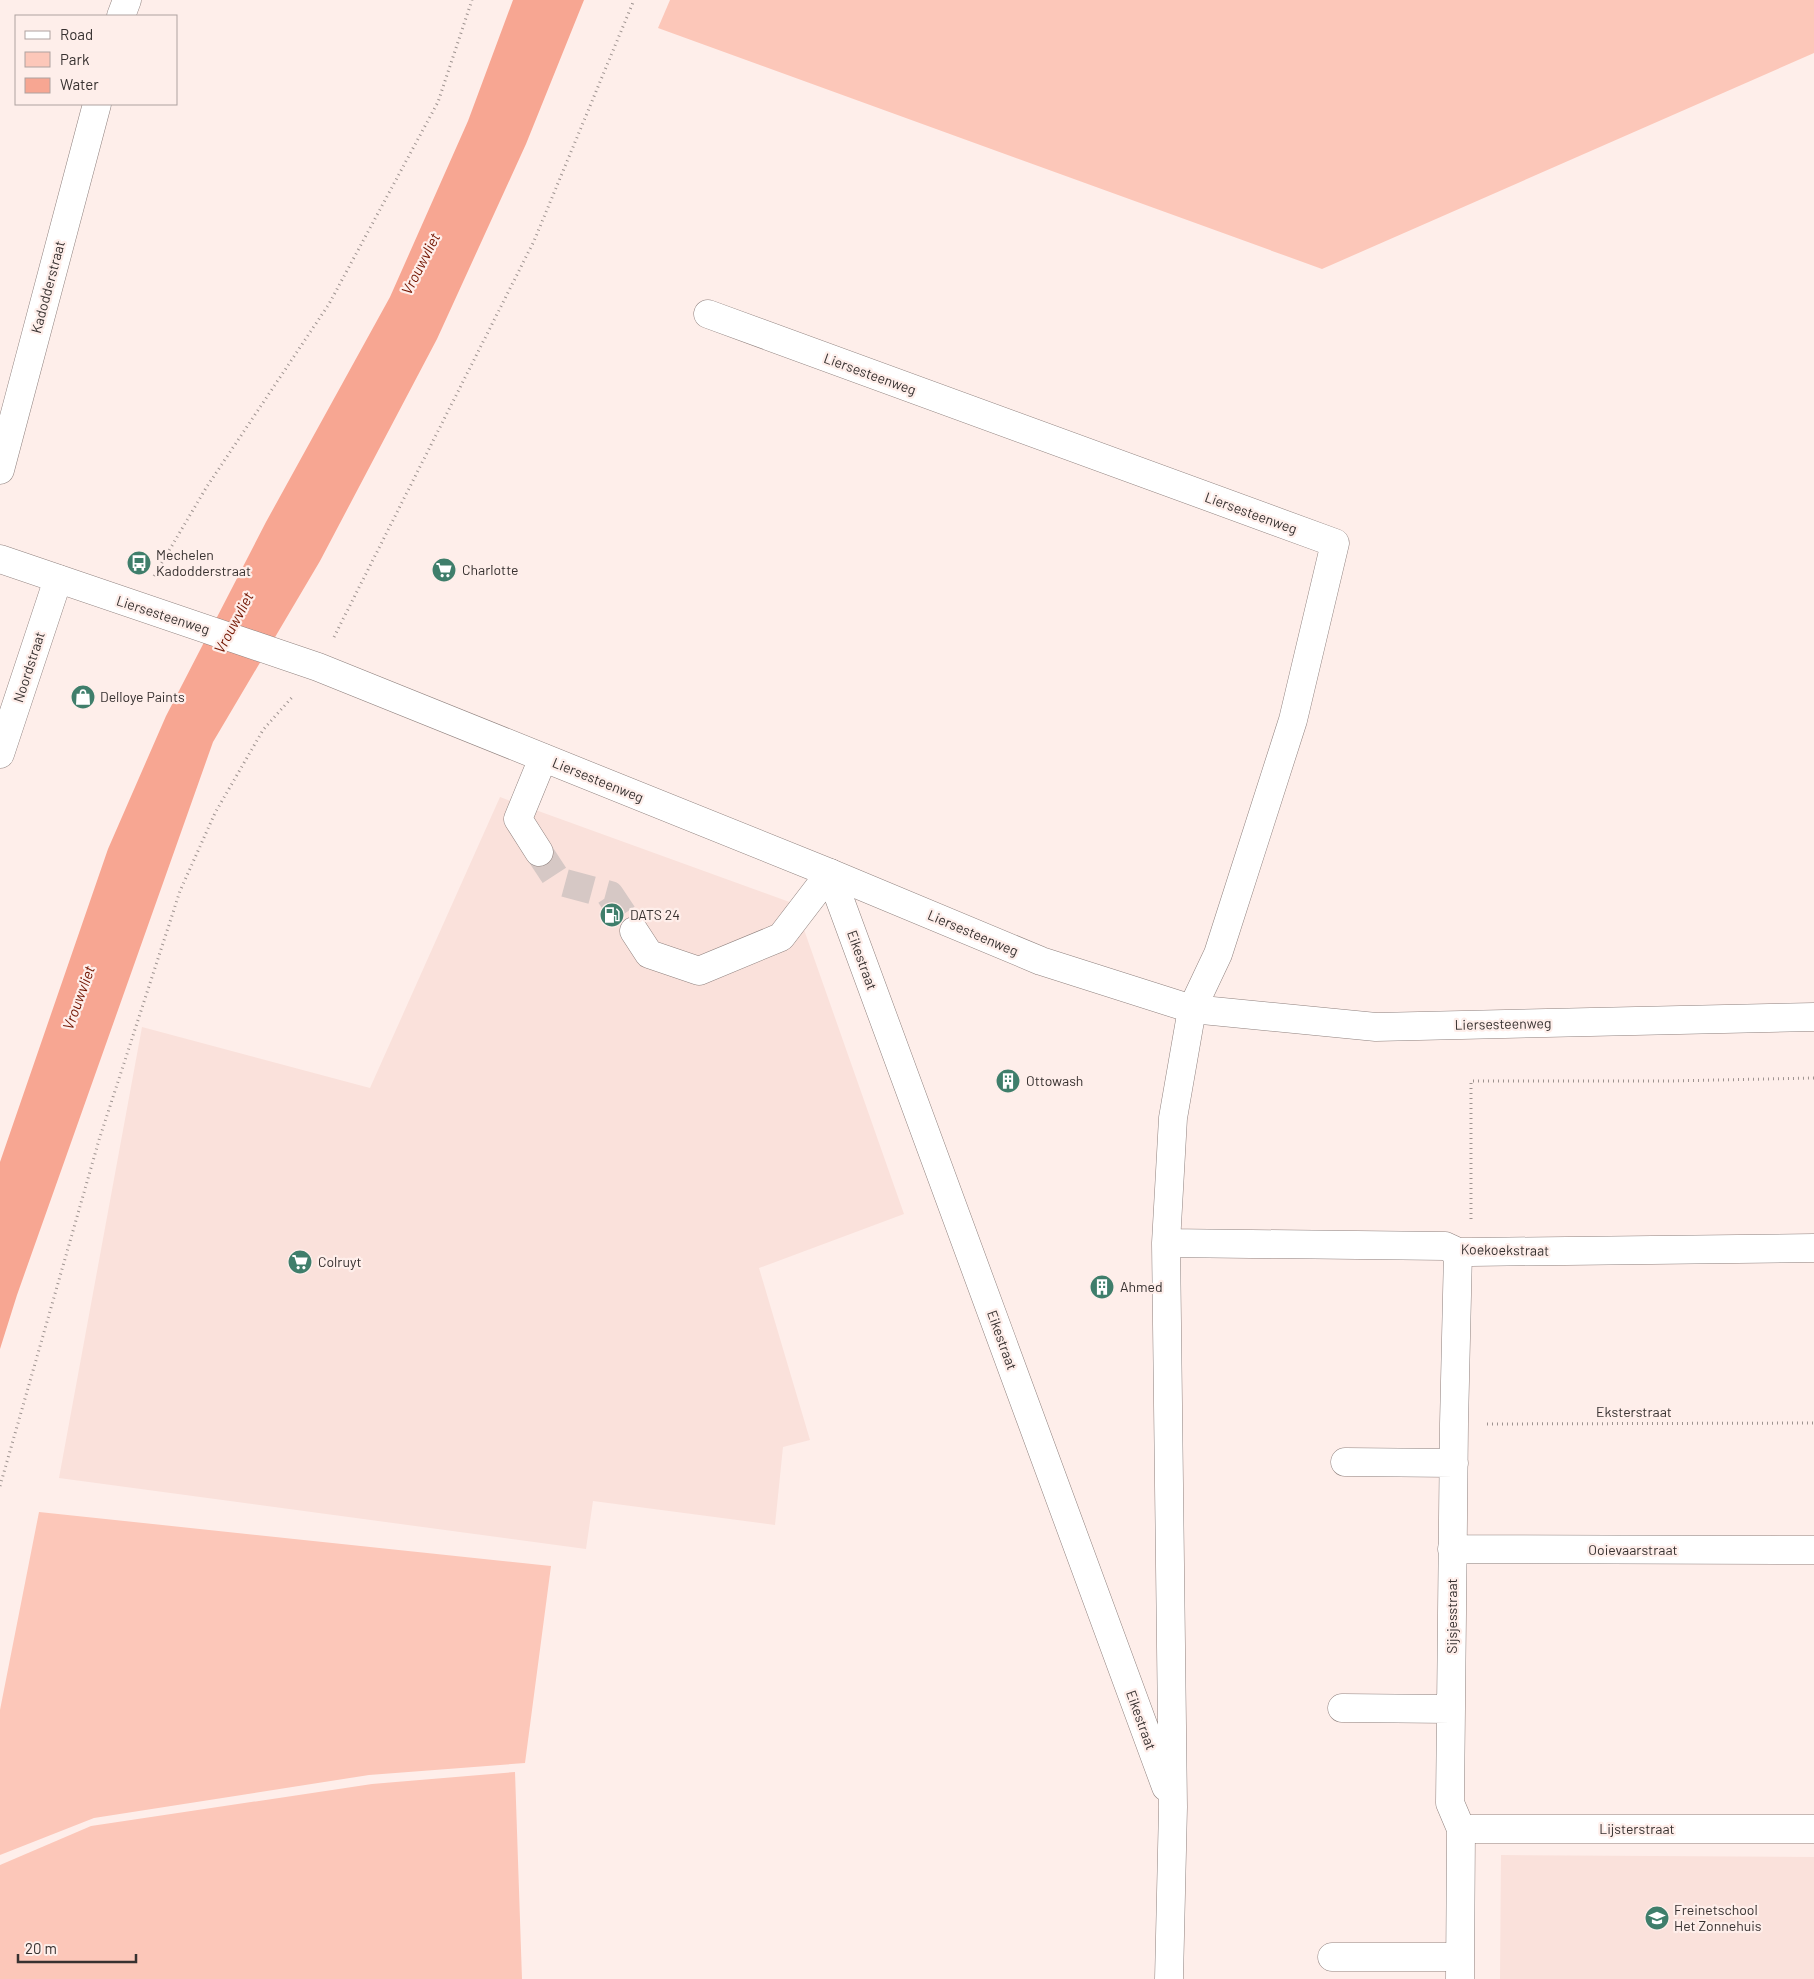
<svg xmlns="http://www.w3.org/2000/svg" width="1814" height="1979" font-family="Barlow,sans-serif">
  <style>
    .built { fill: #fae1db }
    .green { fill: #fcc7b9 }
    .water { fill: #f7a692 }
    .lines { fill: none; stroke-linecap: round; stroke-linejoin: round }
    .minor-tunnel { stroke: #d6c8c5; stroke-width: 28; stroke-dasharray: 28 14; stroke-linecap: butt }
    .minor-casing { stroke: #8f817e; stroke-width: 29 }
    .major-casing { stroke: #8f817e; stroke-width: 29 }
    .path { stroke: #9e9390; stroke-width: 3; stroke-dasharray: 1 4; stroke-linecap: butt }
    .minor { stroke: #fff; stroke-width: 28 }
    .major { stroke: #fff; stroke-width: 28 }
    .labels { text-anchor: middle; stroke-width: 4.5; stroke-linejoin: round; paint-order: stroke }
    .street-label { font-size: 14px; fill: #373130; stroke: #feeeea }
    .poi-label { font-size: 14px; fill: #373130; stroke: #feeeea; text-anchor: start }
    .water-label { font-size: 15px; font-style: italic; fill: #731500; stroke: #feeeea }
  </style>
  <rect width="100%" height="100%" fill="#feeeea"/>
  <!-- built -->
  <path class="built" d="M 500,797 L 795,904 L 904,1214 L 759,1268 L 810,1440 L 783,1447 L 775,1525 L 593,1501 L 586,1549 L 59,1478 L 142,1027 L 370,1088 Z
    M 1501,1855 L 1814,1857 L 1814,1979 L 1500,1979 Z"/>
  <!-- green -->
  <path class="green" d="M 670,0 L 1814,0 L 1814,53 L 1322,269 L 658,28 Z
    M 39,1512 L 551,1566 L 525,1763 L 369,1775 L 94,1818 L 0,1855 L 0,1710 Z
    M 515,1772 L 522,1979 L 0,1979 L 0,1865 L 91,1826 L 372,1784 Z"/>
  <!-- water -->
  <path class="water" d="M 513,0 L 584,0 L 526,144 L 437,339 L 320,561 L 213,742 L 17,1295 L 0,1349 L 0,1162 L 108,849 L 166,716 L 266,522 L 390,297 L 468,121 Z"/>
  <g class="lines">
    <!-- minor-tunnel -->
    <path class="minor-tunnel" d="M 539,852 L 558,881 L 610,895 L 634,931"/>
    <defs>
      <path id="minor" d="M 121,16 L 127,0
        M 708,314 L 1335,543 L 1293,720 L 1218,954 L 1192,1009 L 1173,1118 L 1166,1243 L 1173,1807 L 1169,1979
        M 0,470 L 97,104
        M 0,754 L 58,579
        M 539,852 L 518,819 L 543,758
        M 830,873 L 1166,1787
        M 634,931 L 649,954 L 699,971 L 781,937 L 830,873
        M 1166,1243 L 1445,1246 L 1458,1252 L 1471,1252 L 1814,1248
        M 1458,1252 L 1454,1424 L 1450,1803 L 1461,1829 L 1460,1979
        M 1345,1462 L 1454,1463
        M 1452,1549 L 1814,1550
        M 1342,1708 L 1451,1709
        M 1461,1829 L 1814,1829
        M 1332,1957 L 1460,1957"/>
      <path id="major" d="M 0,559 L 318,667 L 830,873 L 1041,961 L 1192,1009 L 1376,1027 L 1814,1017"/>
    </defs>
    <!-- minor casing -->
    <use href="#minor" class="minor-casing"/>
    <!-- major casing -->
    <use href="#major" class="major-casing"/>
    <!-- path -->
    <path class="path" d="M 154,576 L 206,488 L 329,304 L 438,102 L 472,0
      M 334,637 L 534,241 L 634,0
      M 1471,1219 L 1471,1081 L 1669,1081 L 1814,1078
      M 1487,1424 L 1814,1423
      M 0,1486 L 99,1140 L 180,891 L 215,813 L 263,730 L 294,695"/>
    <!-- minor -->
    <use href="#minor" class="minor"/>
    <!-- major -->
    <use href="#major" class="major"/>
  </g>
  <!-- icons -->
  <defs>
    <symbol id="bus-disc" viewBox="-11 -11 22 22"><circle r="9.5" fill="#3f7e6b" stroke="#feeeea"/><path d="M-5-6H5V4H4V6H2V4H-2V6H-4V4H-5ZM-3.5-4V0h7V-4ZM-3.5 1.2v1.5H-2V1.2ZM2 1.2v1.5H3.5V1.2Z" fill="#fff"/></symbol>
    <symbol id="supermarket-disc" viewBox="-11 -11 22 22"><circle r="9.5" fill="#3f7e6b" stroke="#feeeea"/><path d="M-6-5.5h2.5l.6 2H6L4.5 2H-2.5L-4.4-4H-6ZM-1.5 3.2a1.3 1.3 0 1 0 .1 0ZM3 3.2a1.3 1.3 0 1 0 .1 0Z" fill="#fff"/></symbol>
    <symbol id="shop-disc" viewBox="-11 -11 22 22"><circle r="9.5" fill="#3f7e6b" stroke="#feeeea"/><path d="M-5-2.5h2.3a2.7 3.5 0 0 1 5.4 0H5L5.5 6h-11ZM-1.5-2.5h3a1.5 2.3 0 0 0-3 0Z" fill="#fff"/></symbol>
    <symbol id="fuel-disc" viewBox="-11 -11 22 22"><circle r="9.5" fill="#3f7e6b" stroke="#feeeea"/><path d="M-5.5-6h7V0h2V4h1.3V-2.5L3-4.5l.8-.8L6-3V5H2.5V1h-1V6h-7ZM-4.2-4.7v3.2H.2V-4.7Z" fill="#fff"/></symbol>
    <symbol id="building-disc" viewBox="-11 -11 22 22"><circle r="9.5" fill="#3f7e6b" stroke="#feeeea"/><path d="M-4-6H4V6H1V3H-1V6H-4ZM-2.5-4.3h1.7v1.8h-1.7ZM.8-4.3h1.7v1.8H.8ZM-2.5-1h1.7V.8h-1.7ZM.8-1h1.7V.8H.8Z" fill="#fff"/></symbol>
    <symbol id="school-disc" viewBox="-11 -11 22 22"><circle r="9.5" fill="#3f7e6b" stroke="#feeeea"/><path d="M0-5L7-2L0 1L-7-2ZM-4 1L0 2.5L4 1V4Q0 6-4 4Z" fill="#fff"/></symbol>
  </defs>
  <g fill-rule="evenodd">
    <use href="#bus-disc" x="125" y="549" width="28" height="28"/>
    <use href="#supermarket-disc" x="430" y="556" width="28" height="28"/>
    <use href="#shop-disc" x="69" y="683" width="28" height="28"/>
    <use href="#fuel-disc" x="598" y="901" width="28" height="28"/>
    <use href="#building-disc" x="994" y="1067" width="28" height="28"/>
    <use href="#supermarket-disc" x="286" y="1248" width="28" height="28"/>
    <use href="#building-disc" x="1088" y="1273" width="28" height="28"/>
    <use href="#school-disc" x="1643" y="1904" width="28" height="28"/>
  </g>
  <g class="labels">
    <!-- street labels -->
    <g class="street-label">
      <text transform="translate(48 287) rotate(-75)" y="5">Kadodderstraat</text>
      <text transform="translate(870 374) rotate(20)" y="5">Liersesteenweg</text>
      <text transform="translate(1251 513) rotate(20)" y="5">Liersesteenweg</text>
      <text transform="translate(163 615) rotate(18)" y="5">Liersesteenweg</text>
      <text transform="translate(29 667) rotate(-72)" y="5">Noordstraat</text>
      <text transform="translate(598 780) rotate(22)" y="5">Liersesteenweg</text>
      <text transform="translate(973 933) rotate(23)" y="5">Liersesteenweg</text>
      <text transform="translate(862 960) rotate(70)" y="5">Eikestraat</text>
      <text transform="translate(1503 1024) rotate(-1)" y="5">Liersesteenweg</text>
      <text transform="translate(1505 1250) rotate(1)" y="5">Koekoekstraat</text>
      <text transform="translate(1002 1340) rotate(70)" y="5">Eikestraat</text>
      <text x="1634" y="1417">Eksterstraat</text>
      <text x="1633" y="1555">Ooievaarstraat</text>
      <text transform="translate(1452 1616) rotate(-90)" y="5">Sijsjesstraat</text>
      <text transform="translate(1141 1720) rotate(70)" y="5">Eikestraat</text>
      <text x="1637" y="1834">Lijsterstraat</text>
    </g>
    <!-- poi labels -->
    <g class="poi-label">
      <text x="156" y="560">Mechelen<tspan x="156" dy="16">Kadodderstraat</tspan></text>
      <text x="462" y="575">Charlotte</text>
      <text x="100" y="702">Delloye Paints</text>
      <text x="630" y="920">DATS 24</text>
      <text x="1026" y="1086">Ottowash</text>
      <text x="318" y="1267">Colruyt</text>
      <text x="1120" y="1292">Ahmed</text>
      <text x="1674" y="1915">Freinetschool<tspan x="1674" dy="16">Het Zonnehuis</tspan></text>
    </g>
    <!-- water labels -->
    <g class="water-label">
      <text transform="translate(421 264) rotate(-63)" y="5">Vrouwvliet</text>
      <text transform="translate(234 623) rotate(-62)" y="5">Vrouwvliet</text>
      <text transform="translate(79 998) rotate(-70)" y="5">Vrouwvliet</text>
    </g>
  </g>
  <!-- legend -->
  <rect x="15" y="15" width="162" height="90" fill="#feeeea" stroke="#aea2a0"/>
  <rect x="25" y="31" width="25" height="8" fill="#ffffff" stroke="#aea2a0"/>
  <text x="60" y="40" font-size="15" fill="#373130">Road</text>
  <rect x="25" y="52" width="25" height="15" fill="#fcc7b9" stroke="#aea2a0"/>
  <text x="60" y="65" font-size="15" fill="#373130">Park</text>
  <rect x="25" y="78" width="25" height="15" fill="#f7a692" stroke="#aea2a0"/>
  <text x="60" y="90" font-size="15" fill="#373130">Water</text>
  <!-- scale -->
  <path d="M18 1954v8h118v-8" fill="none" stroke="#373130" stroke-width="2.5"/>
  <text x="25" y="1954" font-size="15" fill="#373130" stroke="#feeeea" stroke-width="4" paint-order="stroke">20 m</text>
</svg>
